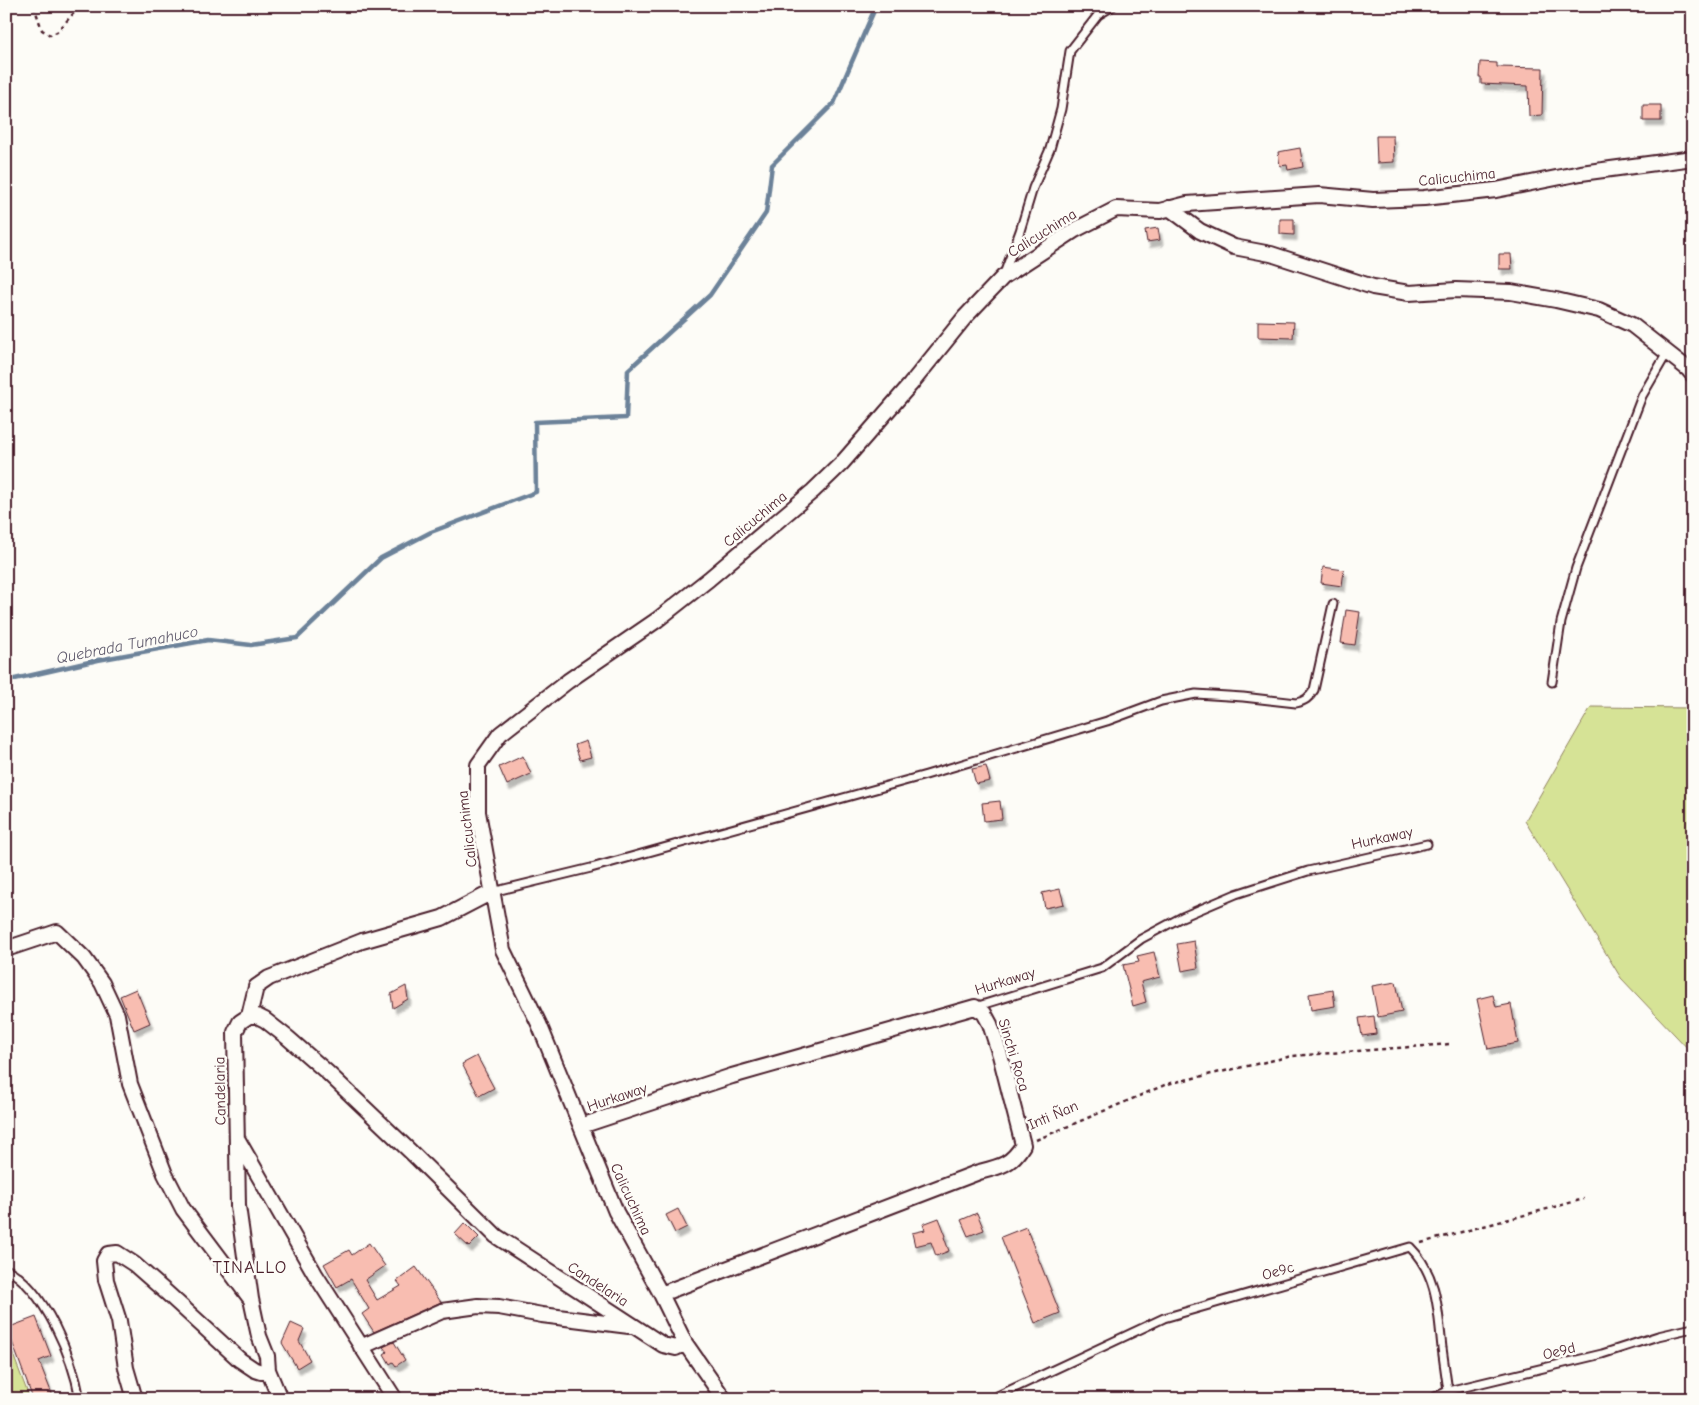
<svg xmlns="http://www.w3.org/2000/svg" width="1699" height="1405" font-family="'Comic Neue',sans-serif">
  <style>
    .green { fill: #d6e396; stroke: #908160 }
    .lines { fill: none; stroke-linecap: round; stroke-linejoin: round }
    .stream { stroke: #6c8299; stroke-width: 4.5 }
    .building { fill: #f8bdb1; stroke: #4a1f2b; filter: url(#shadow) }
    .service-casing { stroke: #4a1f2b; stroke-width: 11 }
    .minor-casing { stroke: #4a1f2b; stroke-width: 18 }
    .path { stroke: #4a1f2b; stroke-width: 2.5; stroke-dasharray: 4 4; stroke-linecap: butt }
    .service { stroke: #fdfcf7; stroke-width: 7 }
    .minor { stroke: #fdfcf7; stroke-width: 14 }
    .labels { text-anchor: middle; stroke-width: 5; stroke-linejoin: round; paint-order: stroke }
    .street-label { font-size: 15px; fill: #4a1f2b; stroke: #fdfcf7 }
    .water-label { font-size: 16px; font-style: italic; fill: #5e596b; stroke: #fdfcf7 }
    .quarter-label { font-size: 18px; letter-spacing: 1px; fill: #4a1f2b; stroke: #fdfcf7 }
  </style>
  <defs>
    <filter id="shadow"><feDropShadow dx="3" dy="5.5" stdDeviation="1" flood-color="#0004"/></filter>
  </defs>
  <rect width="100%" height="100%" fill="#fdfcf7"/>
  <filter id="ink" filterUnits="userSpaceOnUse"><feTurbulence type="fractalNoise" baseFrequency=".02" numOctaves="2"/><feDisplacementMap in="SourceGraphic" scale="10" xChannelSelector="R" yChannelSelector="G"/><feConvolveMatrix kernelMatrix="1 2 1 2 8 2 1 2 1" color-interpolation-filters="sRGB"/></filter>
  <g filter="url(#ink)">
    <!-- green -->
    <path class="green" d="M 1591,707 L 1693,708 L 1693,1054 L 1621,978 L 1525,821 Z
      M 6,1336 L 30,1399 L 6,1399 Z"/>
    <g class="lines">
      <!-- stream -->
      <path class="stream" d="M 6,681 L 98,660 L 208,640 L 251,645 L 297,638 L 381,558 L 431,532 L 536,492 L 535,422 L 626,418 L 628,370 L 710,295 L 766,213 L 772,165 L 834,103 L 876,6"/>
    </g>
    <!-- building -->
    <path class="building" d="M 1480,62 L 1497,63 L 1497,67 L 1543,68 L 1542,115 L 1529,116 L 1528,86 L 1481,84 L 1481,77 L 1479,77 Z
      M 1643,105 L 1661,105 L 1661,121 L 1643,121 Z
      M 1376,136 L 1393,136 L 1394,162 L 1377,163 Z
      M 1300,148 L 1303,167 L 1288,170 L 1287,165 L 1280,166 L 1278,152 Z
      M 1280,219 L 1294,219 L 1294,235 L 1280,234 Z
      M 1158,228 L 1160,240 L 1147,242 L 1145,230 Z
      M 1499,254 L 1511,254 L 1512,269 L 1499,269 Z
      M 1258,321 L 1294,322 L 1293,338 L 1258,337 Z
      M 1323,567 L 1344,570 L 1342,586 L 1321,583 Z
      M 1346,610 L 1360,612 L 1355,645 L 1341,643 Z
      M 586,741 L 591,757 L 580,760 L 575,745 Z
      M 523,756 L 531,774 L 507,785 L 499,767 Z
      M 986,766 L 990,781 L 976,784 L 972,769 Z
      M 1000,801 L 1002,819 L 984,821 L 982,803 Z
      M 1060,889 L 1064,904 L 1045,908 L 1042,893 Z
      M 1194,941 L 1198,968 L 1182,971 L 1177,944 Z
      M 1154,952 L 1160,977 L 1141,982 L 1146,1002 L 1133,1006 L 1123,965 L 1139,962 L 1137,956 Z
      M 1396,982 L 1402,1012 L 1378,1017 L 1372,986 Z
      M 406,986 L 408,999 L 393,1008 L 391,994 Z
      M 136,989 L 150,1023 L 134,1030 L 120,996 Z
      M 1333,990 L 1335,1006 L 1311,1010 L 1309,994 Z
      M 1493,995 L 1496,1007 L 1511,1004 L 1518,1043 L 1488,1049 L 1477,999 Z
      M 1374,1016 L 1376,1034 L 1362,1036 L 1359,1018 Z
      M 477,1056 L 494,1088 L 479,1096 L 462,1064 Z
      M 678,1209 L 687,1227 L 675,1233 L 666,1215 Z
      M 977,1213 L 984,1230 L 968,1236 L 961,1220 Z
      M 939,1218 L 946,1236 L 944,1237 L 949,1251 L 936,1256 L 931,1242 L 915,1246 L 912,1233 L 925,1230 L 923,1224 Z
      M 465,1223 L 479,1237 L 469,1247 L 455,1234 Z
      M 1026,1227 L 1060,1313 L 1035,1323 L 1001,1237 Z
      M 369,1243 L 385,1266 L 365,1280 L 377,1300 L 401,1286 L 397,1281 L 416,1267 L 441,1302 L 374,1332 L 362,1314 L 369,1309 L 351,1279 L 337,1287 L 324,1264 L 349,1250 L 352,1255 Z
      M 36,1317 L 51,1356 L 39,1361 L 54,1399 L 33,1399 L 7,1328 Z
      M 291,1323 L 304,1329 L 299,1341 L 310,1360 L 297,1368 L 282,1343 Z
      M 394,1342 L 405,1360 L 396,1366 L 393,1362 L 390,1364 L 384,1354 L 387,1352 L 383,1347 Z"/>
    <g class="lines">
      <defs>
        <path id="service" d="M 1004,274 L 1020,231 L 1033,188 L 1050,149 L 1061,109 L 1070,51 L 1098,15 L 1113,6
          M 1552,682 L 1561,622 L 1576,568 L 1642,396 L 1667,353
          M 492,892 L 591,868 L 926,775 L 1107,721 L 1161,701 L 1196,694 L 1243,697 L 1296,703 C 1305,701 1309,698 1314,690 L 1333,604
          M 975,1007 L 1102,968 L 1141,939 L 1182,917 L 1236,894 L 1308,871 L 1427,844
          M 6,1269 C 45,1288 73,1359 80,1399
          M 991,1399 L 1164,1318 L 1410,1247 C 1438,1275 1438,1311 1442,1348 C 1444,1362 1446,1377 1448,1391
          M 1431,1399 L 1448,1391 L 1602,1354 L 1658,1336 L 1693,1328"/>
        <path id="minor" d="M 1169,208 L 1200,231 L 1234,247 L 1271,254 L 1373,287 L 1409,293 L 1456,290 L 1511,292 L 1556,300 L 1599,310 L 1632,325 L 1688,369 L 1693,375
          M 6,949 L 57,932 L 84,958 L 102,983 L 117,1015 L 130,1084 L 165,1174 L 183,1209 L 250,1298
          M 249,1016 L 256,987 L 269,978 L 362,941 L 442,918 L 492,892
          M 581,1126 L 732,1076 L 975,1007 L 984,1013 L 990,1024 L 1000,1055 L 1023,1145 C 1011,1165 1000,1167 979,1172 L 661,1294
          M 238,1140 L 315,1274 L 395,1399
          M 361,1347 L 442,1311 L 478,1306 L 499,1307 L 542,1315 L 629,1326
          M 268,1370 L 280,1399
          M 135,1399 L 126,1368 L 119,1321 L 106,1280 L 104,1261 L 108,1254 L 117,1253 L 134,1264 L 167,1293 L 240,1360 L 255,1370 L 261,1372 L 268,1370 L 267,1356 L 259,1336 L 251,1299 L 238,1206 L 235,1032 L 240,1022 L 249,1016 L 257,1016 L 265,1020 L 288,1038 L 328,1073 L 412,1153 L 496,1236 L 663,1345 L 676,1348 L 685,1343
          M 724,1399 L 685,1343 L 661,1294 L 616,1212 L 539,1024 L 503,950 L 478,812 L 478,765 L 500,734 L 568,681 L 657,620 L 709,579 L 813,491 L 842,463 L 910,385 L 965,317 L 1003,277 L 1075,230 L 1116,209 L 1160,211 L 1187,204 L 1319,195 L 1373,200 L 1424,198 L 1496,190 L 1581,173 L 1693,158"/>
      </defs>
      <!-- service casing -->
      <use href="#service" class="service-casing"/>
      <!-- minor casing -->
      <use href="#minor" class="minor-casing"/>
      <!-- path -->
      <path class="path" d="M 34,6 L 42,30 L 50,35 L 57,32 L 80,6
        M 1036,1140 L 1167,1084 L 1292,1056 L 1450,1044
        M 1421,1243 L 1584,1199"/>
      <!-- service -->
      <use href="#service" class="service"/>
      <!-- minor -->
      <use href="#minor" class="minor"/>
    </g>
  </g>
  <g class="labels">
    <!-- street labels -->
    <g class="street-label">
      <text transform="translate(1457 177) rotate(-6)" y="5">Calicuchima</text>
      <text transform="translate(1042 233) rotate(-32)" y="5">Calicuchima</text>
      <text transform="translate(755 519) rotate(-40)" y="5">Calicuchima</text>
      <text transform="translate(467 829) rotate(-97)" y="5">Calicuchima</text>
      <text transform="translate(1382 838) rotate(-12)" y="5">Hurkaway</text>
      <text transform="translate(1005 981) rotate(-17)" y="5">Hurkaway</text>
      <text transform="translate(1014 1055) rotate(73)" y="5">Sinchi Roca</text>
      <text transform="translate(220 1091) rotate(-91)" y="5">Candelaria</text>
      <text transform="translate(617 1097) rotate(-18)" y="5">Hurkaway</text>
      <text transform="translate(1053 1115) rotate(-23)" y="5">Inti Ñan</text>
      <text transform="translate(631 1199) rotate(65)" y="5">Calicuchima</text>
      <text transform="translate(1278 1271) rotate(-16)" y="5">Oe9c</text>
      <text transform="translate(598 1284) rotate(33)" y="5">Candelaria</text>
      <text transform="translate(1559 1351) rotate(-14)" y="5">Oe9d</text>
    </g>
    <!-- water labels -->
    <g class="water-label">
      <text transform="translate(127 644) rotate(-11)" y="6">Quebrada Tumahuco</text>
    </g>
    <!-- quarter labels -->
    <g class="quarter-label">
      <text x="250" y="1273">TINALLO</text>
    </g>
  </g>
  <!-- margin -->
  <rect width="1699" height="1405" fill="none" stroke="#fdfcf7" stroke-width="25"/>
  <rect x="12" y="12" width="1674" height="1380" fill="none" stroke="#4a1f2b" stroke-width="2" filter="url(#ink)"/>
</svg>
